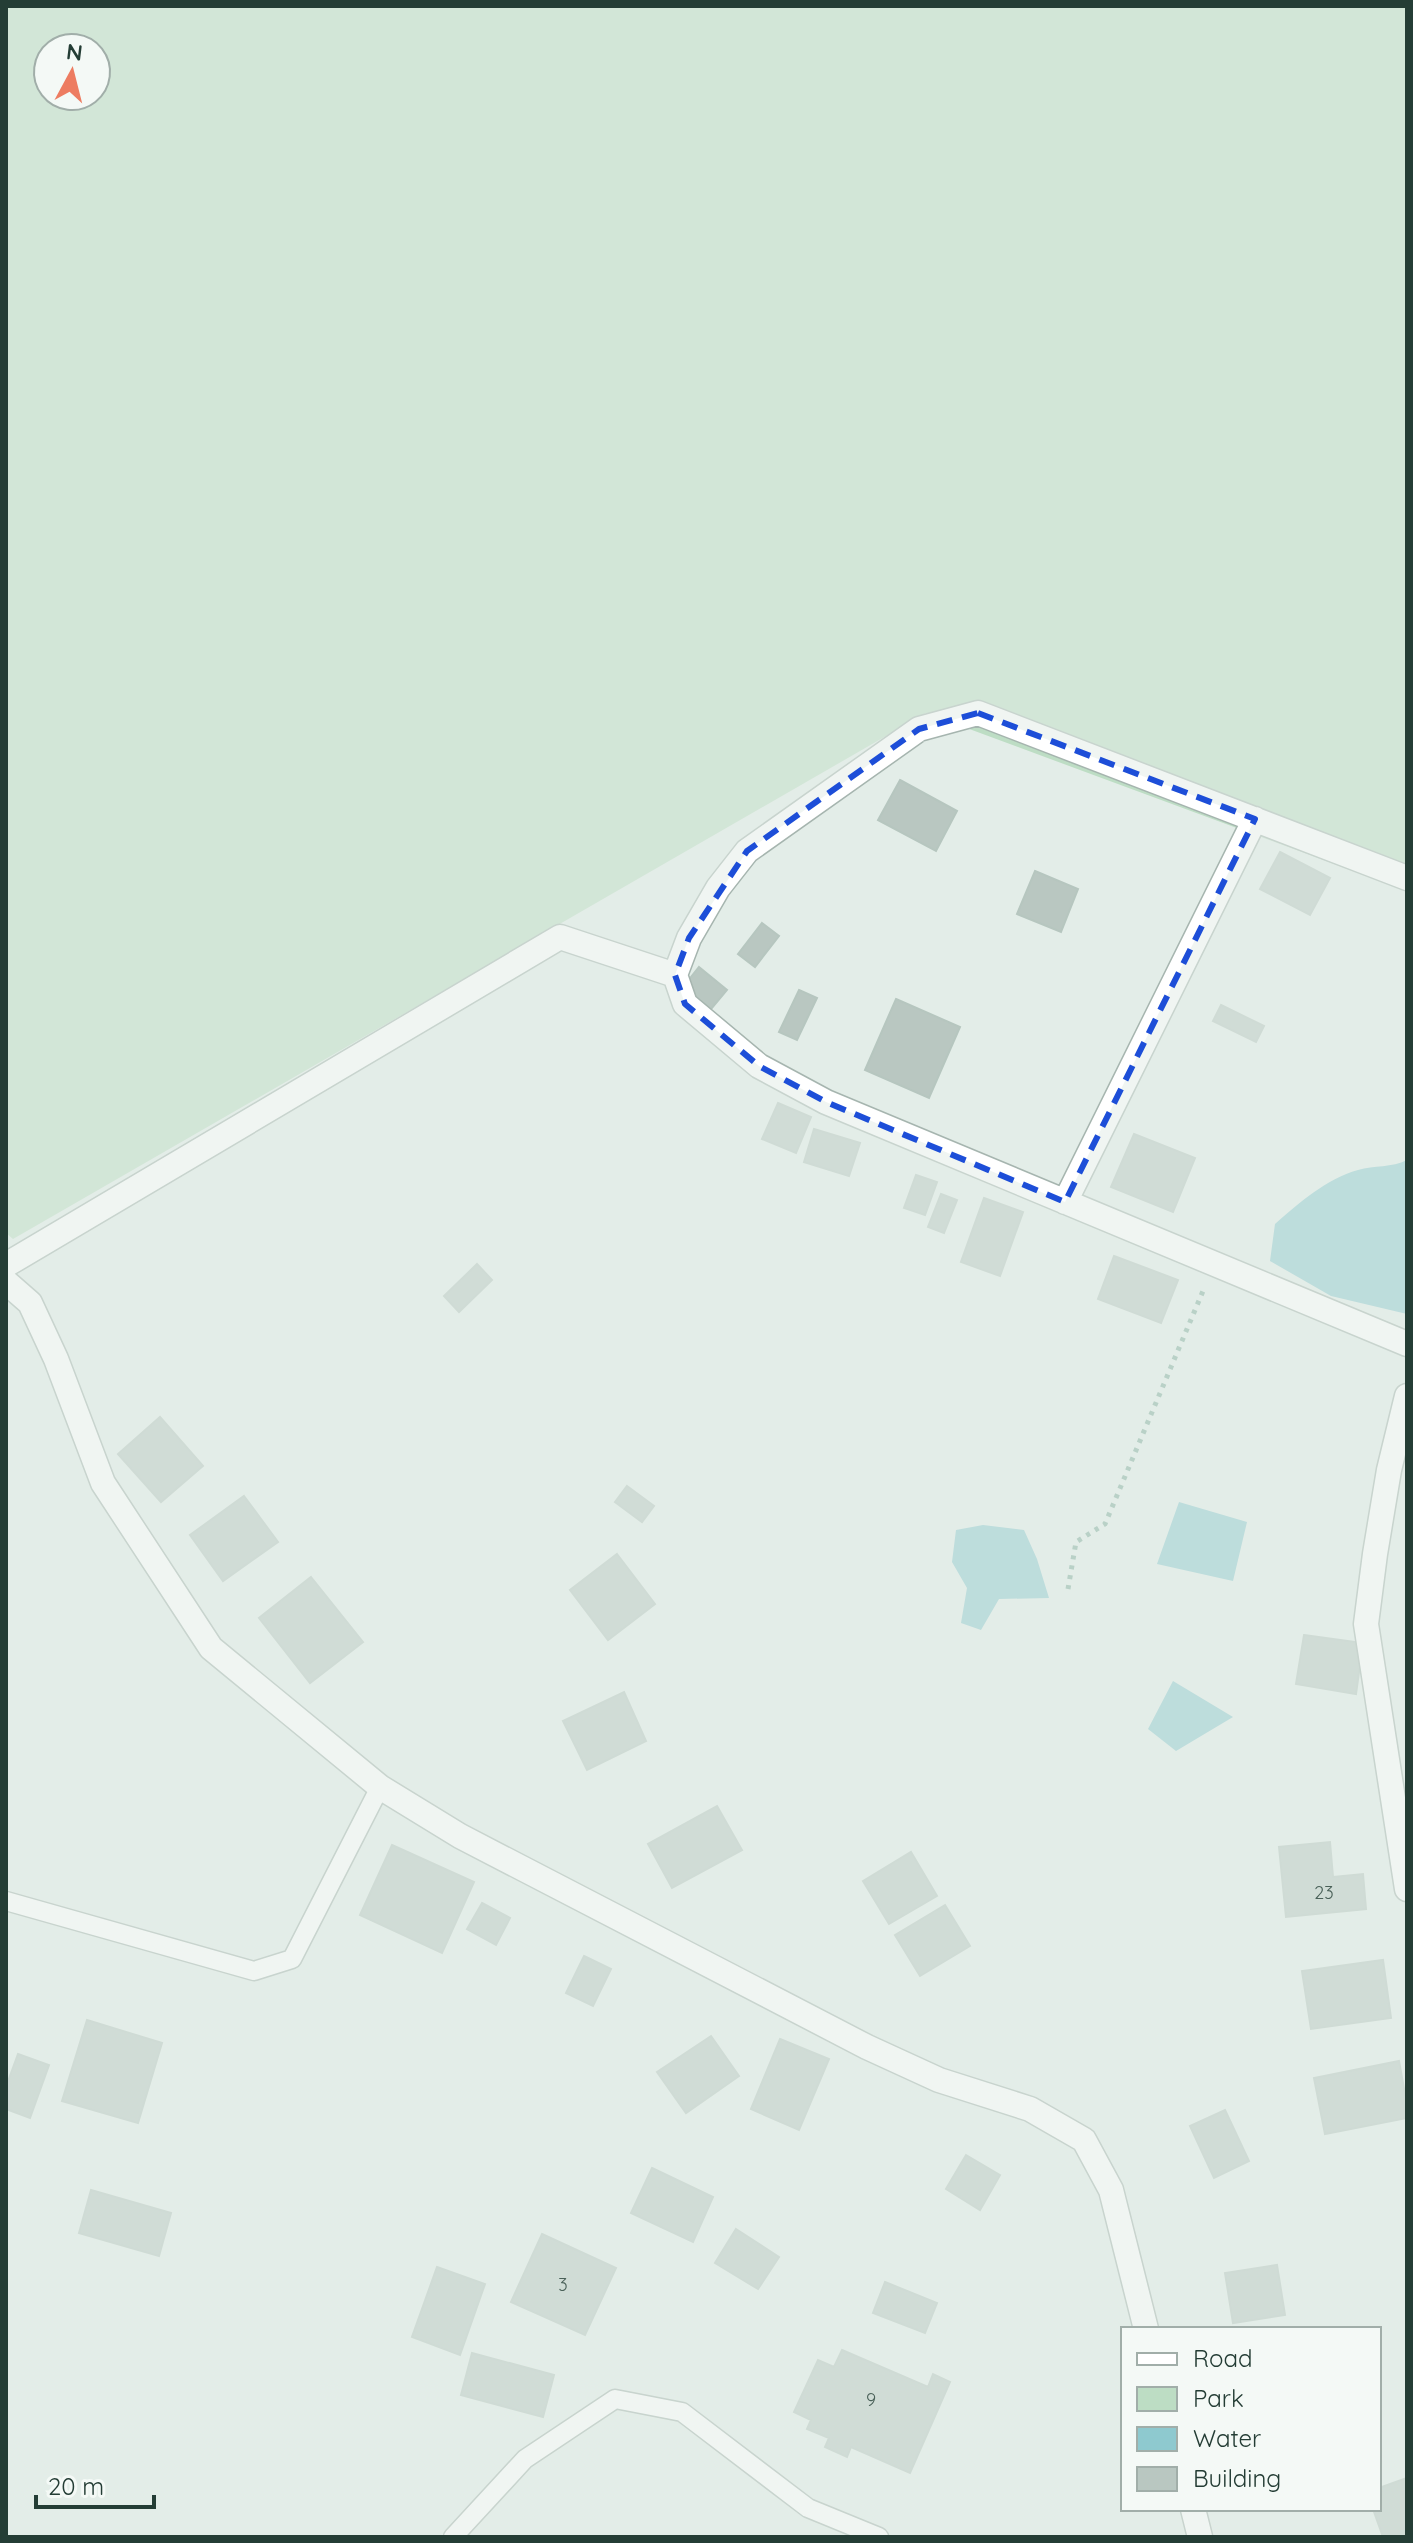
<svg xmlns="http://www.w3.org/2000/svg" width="1413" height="2543" font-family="Quicksand,sans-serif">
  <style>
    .green { fill: #bdddc4; fill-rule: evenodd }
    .water { fill: #8ec9cf }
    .building { fill: #b9c7c1; stroke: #b6c6bf; stroke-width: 2 }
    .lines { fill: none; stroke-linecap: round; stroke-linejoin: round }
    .service-casing { stroke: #a6b5af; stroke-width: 21 }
    .minor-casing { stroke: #a6b5af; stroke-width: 27 }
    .path { stroke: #85afa0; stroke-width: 5; stroke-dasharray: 4 6; stroke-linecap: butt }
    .service { stroke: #fff; stroke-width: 18 }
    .minor { stroke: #fff; stroke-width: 24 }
    .marked { fill: none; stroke: #1d4ed8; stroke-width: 6; stroke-dasharray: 16 10; stroke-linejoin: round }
    .labels { text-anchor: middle; stroke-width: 7; stroke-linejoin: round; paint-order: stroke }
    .number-label { font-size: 18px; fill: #496058 }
  </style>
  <rect width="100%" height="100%" fill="#e3ede8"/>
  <!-- green -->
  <path class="green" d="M 6,6 L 1407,6 L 1407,891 L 926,713 L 13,1239 L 6,1233 ZM 48,48 L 96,48 L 96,96 L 48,96 Z"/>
  <!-- water -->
  <path class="water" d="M 1407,1160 L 1407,1314 L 1331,1296 L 1270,1261 L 1275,1224 C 1299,1203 1326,1179 1358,1170 C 1374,1165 1392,1168 1407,1160 Z
    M 1179,1502 L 1247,1522 L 1233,1581 L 1157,1564 Z
    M 983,1525 L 1024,1530 L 1037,1559 L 1049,1598 L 999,1599 L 981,1630 L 961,1623 L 967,1588 L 952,1562 L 956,1530 Z
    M 1173,1681 L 1233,1717 L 1176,1751 L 1148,1729 Z"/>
  <!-- building -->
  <path class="building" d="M 900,780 L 957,811 L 936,851 L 878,820 Z
    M 1280,852 L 1330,878 L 1310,915 L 1260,889 Z
    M 1035,871 L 1078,889 L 1061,932 L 1017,914 Z
    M 762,923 L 779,936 L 755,967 L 738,954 Z
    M 699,967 L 727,990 L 711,1009 L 683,987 Z
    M 799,990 L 817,998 L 797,1040 L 779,1032 Z
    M 896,999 L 960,1027 L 929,1098 L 865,1070 Z
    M 1221,1005 L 1264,1026 L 1256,1042 L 1213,1021 Z
    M 778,1103 L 811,1117 L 796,1153 L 762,1139 Z
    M 814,1129 L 860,1143 L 849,1176 L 804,1162 Z
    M 1134,1134 L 1195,1158 L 1173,1212 L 1111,1187 Z
    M 916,1175 L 937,1182 L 925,1215 L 904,1208 Z
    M 941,1194 L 957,1200 L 944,1233 L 928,1227 Z
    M 984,1198 L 1023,1212 L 1000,1276 L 961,1262 Z
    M 1114,1256 L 1178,1280 L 1161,1323 L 1098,1299 Z
    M 477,1264 L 492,1280 L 459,1312 L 444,1296 Z
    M 160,1417 L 203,1466 L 161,1502 L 118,1454 Z
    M 627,1486 L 654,1506 L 642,1522 L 615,1502 Z
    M 244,1496 L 278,1542 L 223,1581 L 190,1535 Z
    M 617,1554 L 655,1604 L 608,1640 L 570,1590 Z
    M 311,1577 L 363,1642 L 310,1683 L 259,1618 Z
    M 1304,1635 L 1363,1643 L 1356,1694 L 1296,1684 Z
    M 624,1692 L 646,1741 L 587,1770 L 563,1721 Z
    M 717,1806 L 742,1850 L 672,1888 L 648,1844 Z
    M 1330,1842 L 1333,1877 L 1363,1874 L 1366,1909 L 1286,1917 L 1279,1847 Z
    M 392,1845 L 474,1882 L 442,1953 L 360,1915 Z
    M 911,1852 L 937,1896 L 889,1924 L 863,1881 Z
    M 482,1903 L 510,1918 L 496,1945 L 467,1929 Z
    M 945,1905 L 970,1946 L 920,1976 L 895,1935 Z
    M 584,1956 L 611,1969 L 593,2006 L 566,1993 Z
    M 1383,1960 L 1391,2018 L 1311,2029 L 1302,1971 Z
    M 87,2020 L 162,2043 L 138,2123 L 62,2101 Z
    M 711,2036 L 739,2076 L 686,2113 L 657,2072 Z
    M 780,2039 L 829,2059 L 799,2130 L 751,2109 Z
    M 18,2054 L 49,2065 L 30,2118 L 6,2109 L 6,2087 Z
    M 1399,2061 L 1407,2105 L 1407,2118 L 1325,2134 L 1314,2078 Z
    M 1225,2110 L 1249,2161 L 1214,2178 L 1190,2126 Z
    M 966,2155 L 1000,2175 L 980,2210 L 946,2189 Z
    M 652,2168 L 713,2197 L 693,2242 L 631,2213 Z
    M 91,2190 L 171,2213 L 159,2256 L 79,2233 Z
    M 736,2229 L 779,2257 L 758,2289 L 715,2263 Z
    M 542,2234 L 616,2268 L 585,2335 L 511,2302 Z
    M 1277,2265 L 1285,2315 L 1233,2323 L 1225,2273 Z
    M 437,2267 L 485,2284 L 460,2355 L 412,2337 Z
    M 885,2282 L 937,2303 L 925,2333 L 873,2313 Z
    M 842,2350 L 928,2387 L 933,2374 L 950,2382 L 910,2473 L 851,2447 L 847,2457 L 825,2447 L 829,2438 L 807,2429 L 811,2420 L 794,2412 L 818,2360 L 834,2367 Z
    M 472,2353 L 554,2375 L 543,2417 L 461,2395 Z
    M 1407,2478 L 1407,2537 L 1383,2537 L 1373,2509 L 1379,2509 L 1379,2488 Z"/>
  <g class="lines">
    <defs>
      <path id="service" d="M 6,1901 L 254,1971 L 292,1959 L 380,1787
        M 453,2537 L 525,2459 L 615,2399 L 682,2412 L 808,2508 L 879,2537"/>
      <path id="minor" d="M 1407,878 L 978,713 L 919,729 L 747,851 L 718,888 L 689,938 L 675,975 L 685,1004 L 759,1066 L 826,1102 L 1407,1344
        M 1065,1202 L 1255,819
        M 6,1265 L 560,937 L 675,975
        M 6,1282 L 30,1303 L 56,1359 L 103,1483 L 211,1648 L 380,1787 L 460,1836 L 867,2047 L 939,2080 L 1030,2109 L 1084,2140 L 1111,2190 L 1146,2329
        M 1407,1396 L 1389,1470 L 1375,1554 L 1366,1624 L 1407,1889
        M 1193,2509 L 1200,2537"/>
    </defs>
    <!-- service casing -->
    <use href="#service" class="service-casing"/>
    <!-- minor casing -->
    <use href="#minor" class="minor-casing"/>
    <!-- path -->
    <path class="path" d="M 1068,1589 L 1076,1542 L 1105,1524 L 1203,1291"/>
    <!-- service -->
    <use href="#service" class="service"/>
    <!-- minor -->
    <use href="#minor" class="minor"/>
  </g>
  <!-- marked area -->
  <path d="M0 0H1413V2543H0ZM 978,713 L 1255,819 L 1065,1202 L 826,1102 L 759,1066 L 685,1004 L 675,975 L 689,938 L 747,851 L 919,729 Z" fill="#e3ede8" fill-opacity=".55" fill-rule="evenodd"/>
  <path class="marked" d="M 978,713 L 1255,819 L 1065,1202 L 826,1102 L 759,1066 L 685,1004 L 675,975 L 689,938 L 747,851 L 919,729 Z"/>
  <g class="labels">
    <!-- number labels -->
    <g class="number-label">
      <text x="1324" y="1899">23</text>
      <text x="563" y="2291">3</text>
      <text x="871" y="2406">9</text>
    </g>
  </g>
  <!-- border -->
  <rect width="1413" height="2543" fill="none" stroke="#243d35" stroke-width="16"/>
  <!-- legend -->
  <rect x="1121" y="2327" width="260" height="184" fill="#f4f9f6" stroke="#a1aea9" stroke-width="2"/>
  <rect x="1137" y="2353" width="40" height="12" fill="#ffffff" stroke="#a1aea9" stroke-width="2"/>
  <text x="1193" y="2367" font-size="24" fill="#243d35">Road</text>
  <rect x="1137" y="2387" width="40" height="24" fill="#bdddc4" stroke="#a1aea9" stroke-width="2"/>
  <text x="1193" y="2407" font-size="24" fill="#243d35">Park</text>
  <rect x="1137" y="2427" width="40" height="24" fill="#8ec9cf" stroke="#a1aea9" stroke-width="2"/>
  <text x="1193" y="2447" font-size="24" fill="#243d35">Water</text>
  <rect x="1137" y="2467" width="40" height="24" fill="#b9c7c1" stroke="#a1aea9" stroke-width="2"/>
  <text x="1193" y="2487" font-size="24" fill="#243d35">Building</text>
  <!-- north arrow -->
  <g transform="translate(72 72) rotate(7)"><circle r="38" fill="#f4f9f6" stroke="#a1aea9" stroke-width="2"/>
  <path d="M0-6L14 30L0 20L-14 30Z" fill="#ed7c61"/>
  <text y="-12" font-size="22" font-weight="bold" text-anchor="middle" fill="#243d35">N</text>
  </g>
  <!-- scale -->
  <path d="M36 2495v12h118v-12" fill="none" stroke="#243d35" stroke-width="4"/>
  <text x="48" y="2495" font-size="24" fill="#243d35" stroke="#f4f9f6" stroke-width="6" paint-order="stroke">20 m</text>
</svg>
